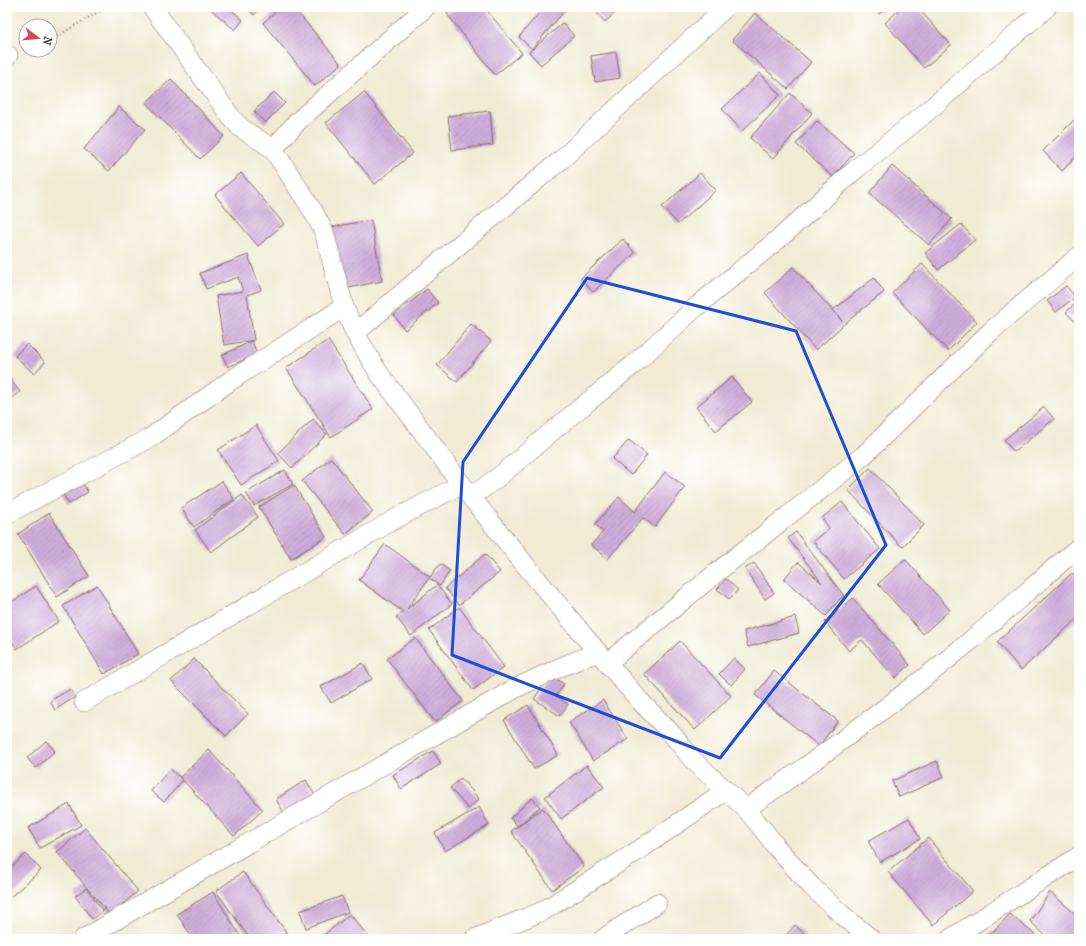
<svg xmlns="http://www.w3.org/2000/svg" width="1086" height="946" viewBox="0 0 1086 946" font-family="'IM FELL French Canon',serif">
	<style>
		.building { fill: url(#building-hatch) }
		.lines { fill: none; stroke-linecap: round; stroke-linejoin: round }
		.street-casing { stroke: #846666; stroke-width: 20 }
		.path { stroke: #846666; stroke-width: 2.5; stroke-dasharray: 1 3; stroke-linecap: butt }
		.street { stroke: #fff; stroke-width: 19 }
		.marked { fill: none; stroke: #1d4ed8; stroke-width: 3; stroke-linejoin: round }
	</style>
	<defs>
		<pattern id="building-hatch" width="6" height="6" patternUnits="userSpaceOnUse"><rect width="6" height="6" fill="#ceadda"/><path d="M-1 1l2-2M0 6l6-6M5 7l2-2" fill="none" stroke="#b294bb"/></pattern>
	</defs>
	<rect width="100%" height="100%" fill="#fff"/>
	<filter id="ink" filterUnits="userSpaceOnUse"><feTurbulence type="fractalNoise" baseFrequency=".025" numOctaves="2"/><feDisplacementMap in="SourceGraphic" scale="8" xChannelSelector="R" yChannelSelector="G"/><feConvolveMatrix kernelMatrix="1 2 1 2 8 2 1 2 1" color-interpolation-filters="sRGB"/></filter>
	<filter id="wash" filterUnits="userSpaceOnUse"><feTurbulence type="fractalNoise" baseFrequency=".012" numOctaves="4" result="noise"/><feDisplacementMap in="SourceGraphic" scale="16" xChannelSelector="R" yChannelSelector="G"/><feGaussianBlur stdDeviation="0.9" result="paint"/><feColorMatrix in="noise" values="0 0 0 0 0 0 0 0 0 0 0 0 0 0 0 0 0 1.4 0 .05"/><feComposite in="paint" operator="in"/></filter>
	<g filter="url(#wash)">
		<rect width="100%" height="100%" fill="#f1ebd4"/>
		<g id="blocks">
			<path class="building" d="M208 7H228L243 20 235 30Z
				M246 7H262L254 15Z
				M281 7H293L341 64 315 86 263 23Z
				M456 7H484L522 53 495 75 447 14Z
				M544 7H563L566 9 532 49 519 37Z
				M602 7H608L614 14 605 22 596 12Z
				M872 7H887L879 14Z
				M902 7H917L951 45 924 68 885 23Z
				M755 13 811 62 788 89 732 40Z
				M563 23 574 36 541 65 529 52Z
				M616 52 620 78 595 82 591 56Z
				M760 73 780 95 742 131 722 109Z
				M171 79 224 136 200 159 146 103Z
				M274 92 285 103 265 123 254 111Z
				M364 92 413 153 375 184 326 123Z
				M790 93 812 113 773 159 750 138Z
				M119 107 145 129 109 171 84 149Z
				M490 111 493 145 452 150 448 116Z
				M1079 115V154L1062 171 1043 151Z
				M817 121 854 153 833 177 796 144Z
				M892 166 952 219 929 245 869 193Z
				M241 173 284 224 258 246 215 195Z
				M700 173 716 190 678 224 662 207Z
				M371 220 382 281 344 289 332 227Z
				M961 224 975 240 938 270 925 253Z
				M623 239 635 253 593 292 581 278Z
				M248 255 261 290 247 295 254 340 224 345 216 296 243 291 238 277 206 289 200 273Z
				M922 264 977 322 948 351 892 293Z
				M793 267 842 321 833 310 874 278 884 292 844 324 816 350 765 293Z
				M1066 286 1075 297 1056 312 1047 301Z
				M427 289 438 303 405 330 394 315Z
				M1079 300V326L1066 312Z
				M471 324 491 341 457 382 437 365Z
				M328 340 373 409 331 437 286 368Z
				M252 341 257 354 228 367 222 355Z
				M27 344 45 362 34 374 15 356Z
				M7 375 20 392 7 401Z
				M732 377 752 402 716 431 696 407Z
				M1044 407 1054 419 1014 452 1004 440Z
				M313 419 327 434 292 468 278 453Z
				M256 425 279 461 241 485 218 450Z
				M629 440 647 455 631 475 612 459Z
				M331 458 373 512 345 534 302 481Z
				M870 468 924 525 902 547 848 490Z
				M285 470 293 484 254 506 246 493Z
				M665 472 685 487 655 527 643 518 608 559 591 545 603 532 595 524 619 497 635 512Z
				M81 481 88 492 69 504 62 493Z
				M222 481 234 499 194 527 181 508Z
				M294 485 326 537 291 559 259 507Z
				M242 495 258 517 211 552 195 530Z
				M842 502 880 549 844 579 813 541 829 528 822 518Z
				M49 513 89 576 57 597 18 534Z
				M796 532 844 596 840 599 826 616 784 579 798 562 822 583 788 538Z
				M385 544 430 577 440 564 450 571 440 586 429 578 407 609 437 585 452 604 411 636 396 617 403 612 359 580Z
				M485 554 500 572 459 605 445 588Z
				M905 559 950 610 923 634 878 584Z
				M754 563 774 593 765 599 745 569Z
				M1072 573 1079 580V617L1021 670 997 642Z
				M726 579 738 590 729 599 717 589Z
				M97 585 138 654 104 674 63 606Z
				M36 586 59 621 17 649 7 633V605Z
				M853 598 910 665 895 678 862 640 849 651 825 622Z
				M459 607 504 667 473 690 429 630Z
				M795 617 799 633 748 647 744 631Z
				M415 638 463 701 435 722 387 659Z
				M680 641 731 696 695 730 644 674Z
				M734 658 745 669 731 685 719 674Z
				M194 659 248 714 226 736 171 681Z
				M363 663 372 679 331 703 321 687Z
				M774 671 838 721 819 746 755 695Z
				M550 675 564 684 556 696 568 704 560 716 534 699Z
				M70 689 75 697 55 710 50 701Z
				M603 700 628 739 593 761 569 722Z
				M528 705 558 755 534 769 504 720Z
				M46 741 55 751 36 768 27 758Z
				M209 750 263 810 234 836 180 777Z
				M433 751 441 764 401 789 393 775Z
				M937 761 944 777 899 797 892 781Z
				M587 765 604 787 561 819 545 797Z
				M170 769 183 780 164 802 151 791Z
				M461 778 479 799 468 809 450 788Z
				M306 780 314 794 284 813 276 799Z
				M532 798 540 807 518 826 510 818Z
				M69 804 81 825 40 848 28 828Z
				M479 807 489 825 445 851 435 833Z
				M543 808 584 867 552 890 511 831Z
				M909 818 920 839 880 862 868 841Z
				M85 828 138 891 110 915 57 852Z
				M928 838 973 891 933 925 888 872Z
				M26 854 41 870 7 900V871Z
				M243 872 287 933 278 939H250L216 891Z
				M86 888 103 911 92 919 75 896Z
				M213 892 242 939H193L177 914Z
				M1050 892 1079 917V939H1049L1030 921Z
				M342 896 348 912 306 928 300 911Z
				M350 914 370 939H321L320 938Z
				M1010 914 1040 939H986Z
				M795 925 805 934 801 939H783Z"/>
		</g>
	</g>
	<g filter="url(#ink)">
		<use href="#blocks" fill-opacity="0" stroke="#846666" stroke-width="1"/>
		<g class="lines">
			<defs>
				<path id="street" d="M152 7 231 117 241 128 273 149
					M426 7 297 122 273 149 313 211 324 232 344 307 355 333 378 372 471 497 526 566 590 643 640 701 671 733 693 760 746 809 765 832 777 848 812 887 840 913 871 939
					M7 56 8 55
					M355 333 458 246 562 159 726 7
					M471 497 501 475 556 428 633 365 696 307 782 236 856 169 922 116 1047 7
					M7 514 150 438 230 381 344 307
					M607 663 721 569 863 456 991 331 1079 256
					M84 702 397 518 462 484
					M746 809C822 756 897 701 969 642 1006 611 1042 578 1079 547
					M83 939 516 688 563 666 598 652
					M474 939 543 911 639 850 725 791
					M603 939C620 926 640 916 657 903
					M950 939 1079 856"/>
			</defs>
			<use href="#street" class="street-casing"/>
			<path class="path" d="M50 40 107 7
				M27 53 32 50"/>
			<use href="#street" class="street"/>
		</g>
	</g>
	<path class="marked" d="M587 278 796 331 886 545 720 758 452 655 463 462Z"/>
	<rect width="1086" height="946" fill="none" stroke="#fff" stroke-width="24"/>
	<g transform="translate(38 38) rotate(106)"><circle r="19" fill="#ffffff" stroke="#b7a5aa"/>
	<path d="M0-3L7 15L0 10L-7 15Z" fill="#d1495b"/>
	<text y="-6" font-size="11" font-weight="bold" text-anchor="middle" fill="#4a1f2b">N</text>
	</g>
</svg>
